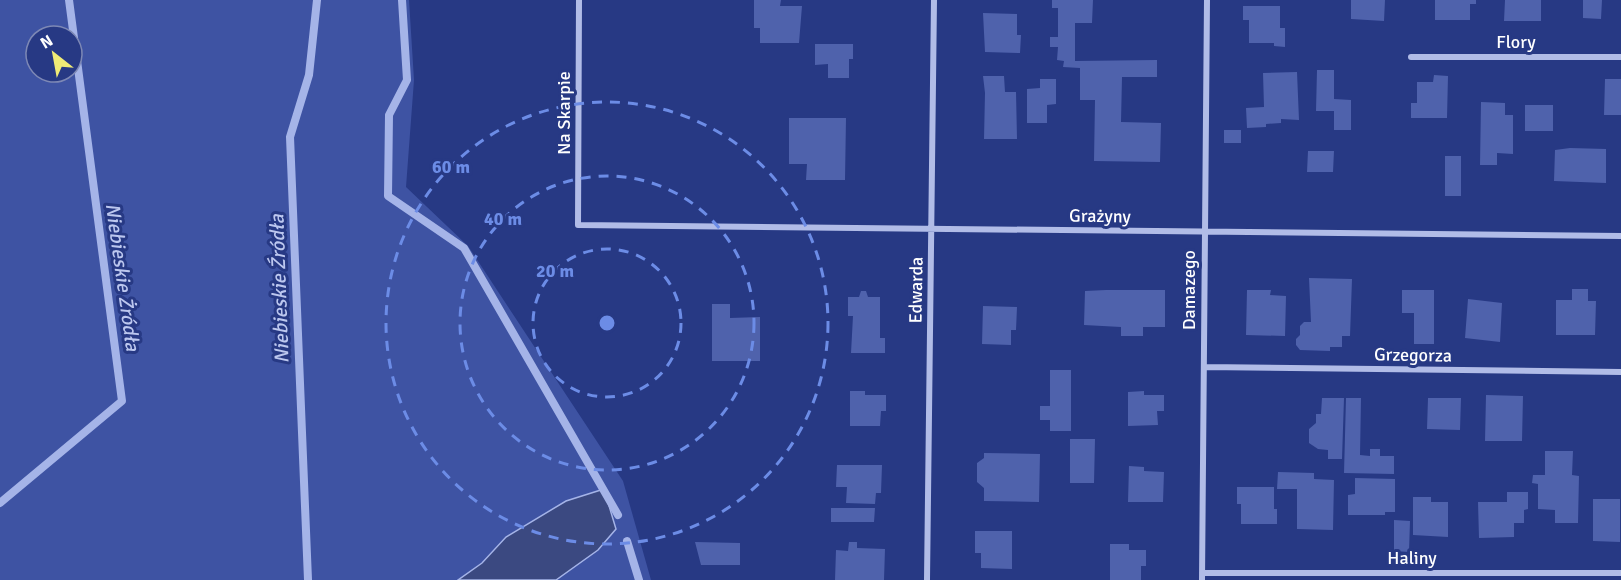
<svg xmlns="http://www.w3.org/2000/svg" width="1621" height="580" viewBox="0 0 1621 580" font-family="Signika,sans-serif">
	<style>
		.green { fill: #3e53a3; fill-rule: evenodd }
		.water { fill: #3b4981; stroke: #a5b4e8; stroke-width: 1.5 }
		.lines { fill: none; stroke-linecap: round; stroke-linejoin: round }
		.stream { stroke: #a5b4e8; stroke-width: 8 }
		.building { fill: #4f62ac }
		.minor { stroke: #b1bce7; stroke-width: 6 }
		.ring { fill: none; stroke: #6c8ce6; stroke-width: 3; stroke-dasharray: 10 8 }
		.labels { text-anchor: middle; stroke-width: 6; stroke-linejoin: round; paint-order: stroke }
		.street-label { font-size: 18px; fill: #fff; stroke: #273984 }
		.water-label { font-size: 20px; font-style: italic; fill: #bcc7ef; stroke: #273984 }
		.centre { fill: #6c8ce6; stroke: #273984; stroke-width: 3 }
		.ring-label { font-size: 18px; text-anchor: middle; font-weight: bold; fill: #6c8ce6; stroke: #273984; stroke-width: 6; stroke-linejoin: round; paint-order: stroke }
	</style>
	<rect width="100%" height="100%" fill="#273984"/>
	<path class="green" d="M0 0H409L414 80 406 187 468 246 623 481 651 580H0ZM36 36H72V72H36Z"/>
	<path class="water" d="M604 489 616 529 598 550 556 580H458L482 563 506 537 566 501Z"/>
	<g class="lines">
		<path class="stream" d="M402 0 407 80 389 115 388 196 464 248 618 515
			M0 503 122 401 69 0
			M627 541 639 580
			M308 580 290 137 309 75 317 0"/>
	</g>
	<path class="building" d="M754 0H781L780 6H802L799 43H760V28H754Z
		M1052 0H1093L1092 23H1075V61L1157 60V77H1122L1121 122 1161 123 1160 162 1094 161 1095 100H1080V68L1063 67 1064 61 1057 60 1058 47H1050V37H1058V8H1052Z
		M1351 0H1385L1384 21 1351 19Z
		M1435 0H1476V4H1470V20H1435Z
		M1505 0H1541V21H1504Z
		M1583 0H1602L1601 19 1583 18Z
		M1243 6H1280V28H1285V47L1274 46V43H1249V20H1243Z
		M983 13 1017 14V35H1021L1020 53 985 52Z
		M815 44H853V59H849V78H828V64L815 65Z
		M1317 70H1334V99L1351 100V130H1334V111H1316Z
		M1297 72 1299 120 1281 119V123L1266 124V127L1247 128 1246 108 1264 107 1263 73Z
		M1434 75 1448 76 1447 118H1411V103H1417V82H1433Z
		M983 76H1004L1005 92H1016L1017 139H984L985 93Z
		M1040 79H1056V104L1047 105V123H1027V89L1040 88Z
		M1605 79H1621V115H1604Z
		M1481 102 1505 103V115H1513V154L1497 153V165H1480Z
		M1525 105H1553V131H1525Z
		M789 118H846L845 180H806L807 164H789Z
		M1224 130H1241V143H1224Z
		M1570 148 1606 149V183L1554 181 1555 150Z
		M1308 151H1334L1333 172H1307Z
		M1445 156H1461V196H1445Z
		M1309 278 1352 279 1350 336H1342V347H1330V351L1300 350 1296 345V339L1300 335V326L1304 322H1311Z
		M1572 289H1588V301H1596L1595 335H1556V300H1572Z
		M1106 290H1165V327H1143V336H1121V327L1084 325 1085 291Z
		M1247 290H1271L1270 295 1286 296 1285 336 1246 335Z
		M1402 290H1434V344H1414V313H1402Z
		M861 291H866L868 297H880V338H885V353H851L853 316H848V297H859Z
		M1468 299 1502 303 1500 342 1465 338Z
		M712 304H730V318L760 317V361H712Z
		M983 306 1017 307 1016 330H1011V345L982 344Z
		M1050 370H1071V431H1050V420H1040V406H1050Z
		M850 391H865V395H886V411H881L880 426H850Z
		M1144 391V395H1164V411H1157L1158 425 1128 426V392Z
		M1486 395 1523 396 1522 441H1485Z
		M1322 398H1344L1342 459H1328V450L1318 449 1309 443V429L1316 423V414H1321Z
		M1346 398H1361L1360 455 1370 456V449H1380V456H1394V474L1344 473Z
		M1428 398H1461L1460 430 1427 429Z
		M1070 439H1095L1094 483H1070Z
		M1545 451H1573L1572 475 1579 476 1578 523H1555V510L1538 509V484L1532 483 1533 475H1545Z
		M984 453 1040 454 1039 502 984 501V488L977 482V463L984 458Z
		M837 465H882L881 493H876L875 504 846 503 847 487H836Z
		M1129 466 1144 467V471L1164 472 1163 502H1128Z
		M1278 472 1314 473V479L1334 480 1333 530 1297 529V489H1277Z
		M1355 478 1395 479V512H1385V515H1348V495L1355 494Z
		M1237 487H1274V509H1277V524H1241V504H1237Z
		M1507 492H1528V509L1524 510V523H1514V537L1479 538 1478 502H1507Z
		M1413 497H1431V502H1448V537L1413 535Z
		M1593 499H1620V542L1593 541Z
		M831 508H875L874 522H831Z
		M1394 520 1410 521 1409 552 1394 551Z
		M975 531H1012V569L981 568V553H975Z
		M695 542 740 543V565H701Z
		M849 542H857V548L885 549 884 580H835L836 550 848 551Z
		M1110 544H1129V550H1146V566H1141V580H1110Z"/>
	<g class="lines">
		<path class="minor" d="M579 0 578 225 1621 236
			M1411 57H1621
			M1204 367 1621 372
			M1202 573H1621
			M927 580 934 0
			M1202 580 1207 0"/>
	</g>
	<g class="ring">
		<circle cx="607" cy="323" r="74"/>
		<circle cx="607" cy="323" r="147"/>
		<circle cx="607" cy="323" r="221"/>
	</g>
	<g class="labels">
		<g class="street-label">
			<text x="1516" y="48">Flory</text>
			<text transform="translate(564 113) rotate(-90)" y="6">Na Skarpie</text>
			<text transform="translate(1100 216) rotate(1)" y="6">Grażyny</text>
			<text transform="translate(916 290) rotate(-89)" y="6">Edwarda</text>
			<text transform="translate(1189 290) rotate(-90)" y="6">Damazego</text>
			<text transform="translate(1413 355) rotate(1)" y="6">Grzegorza</text>
			<text x="1412" y="564">Haliny</text>
		</g>
		<g class="water-label">
			<text transform="translate(123 277) rotate(82)" y="7">Niebieskie Żródła</text>
			<text transform="translate(279 289) rotate(-92)" y="7">Niebieskie Źródła</text>
		</g>
	</g>
	<circle cx="607" cy="323" r="9" class="centre"/>
	<g class="ring-label">
		<text x="451" y="173">60 m</text>
		<text x="503" y="225">40 m</text>
		<text x="555" y="277">20 m</text>
	</g>
	<g transform="translate(54 54) rotate(329)"><circle r="28" fill="#273984" stroke="#7d88b5" stroke-width="1.5"/>
	<path d="M0-4.5L10 22L0 15L-10 22Z" fill="#f0eb76"/>
	<text y="-9" font-size="16" font-weight="bold" text-anchor="middle" fill="#ffffff">N</text>
	</g>
</svg>
